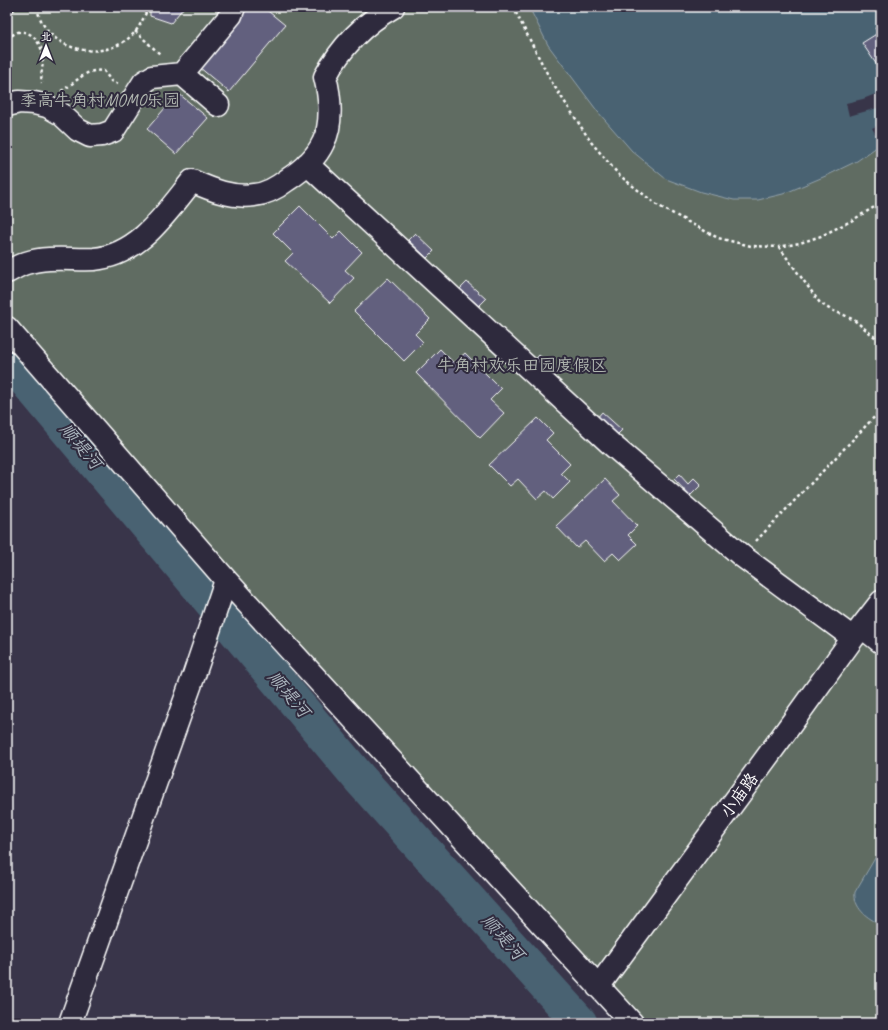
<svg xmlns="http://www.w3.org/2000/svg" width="888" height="1030" viewBox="0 0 888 1030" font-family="Caveat,'LXGW WenKai TC',sans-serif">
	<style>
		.green { fill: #606c62; stroke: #b0b6b0 }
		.water { fill: #496272; stroke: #92a1aa }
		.pier { fill: #39354a }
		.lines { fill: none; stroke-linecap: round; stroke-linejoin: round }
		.river { stroke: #496272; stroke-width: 35 }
		.building { fill: #62617e; stroke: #fff }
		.minor-casing { stroke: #fff; stroke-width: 25 }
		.path { stroke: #fff; stroke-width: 2.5; stroke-dasharray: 3 3; stroke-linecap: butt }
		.minor { stroke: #2f2a3d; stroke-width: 22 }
		.labels { text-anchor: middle; stroke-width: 4; stroke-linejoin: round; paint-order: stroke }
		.park-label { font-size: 17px; fill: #b0b6b0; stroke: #2f2a3d }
		.street-label { font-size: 17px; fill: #fff; stroke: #2f2a3d }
		.water-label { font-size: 18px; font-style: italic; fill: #adb8c0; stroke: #2f2a3d }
	</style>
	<rect width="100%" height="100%" fill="#39354a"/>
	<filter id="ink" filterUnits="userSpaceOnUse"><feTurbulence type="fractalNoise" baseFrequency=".025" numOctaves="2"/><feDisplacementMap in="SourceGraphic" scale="8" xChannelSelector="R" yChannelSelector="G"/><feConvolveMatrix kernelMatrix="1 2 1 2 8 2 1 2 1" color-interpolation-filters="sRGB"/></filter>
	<g filter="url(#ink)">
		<path class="green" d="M7 7H881V1023H623L7 322Z"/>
		<path class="water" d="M529 7H881V144L857 161 828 175 783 194 758 200H734L701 192 666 179 632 151 598 112 548 45Z
			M881 848V924C867 919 853 907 855 892Z"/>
		<path class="pier" d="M881 85V107L849 116 846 103 863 99 878 93 881 92 878 87Z
			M881 124V144L872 128Z"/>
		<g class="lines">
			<path class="river" d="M7 358 360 779 580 1023"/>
		</g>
		<path class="building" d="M150 7H184L171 23 150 16Z
			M249 7H263L285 25 229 92 199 67Z
			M881 24V38L875 28Z
			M878 33 881 38V71L862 43Z
			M178 93 208 118 176 154 147 129Z
			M300 206 333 239 341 231 362 252 345 270 354 278 330 303 285 261 293 253 273 233Z
			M415 233 434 251 427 258 408 240Z
			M388 278 430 319 415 334 423 342 404 361 354 311Z
			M467 282 486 299 479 306 460 289Z
			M440 349 454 363 465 353 501 389 490 400 504 413 480 438 416 373Z
			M539 355 558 372 552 379 533 362Z
			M602 412 622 430 615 437 596 419Z
			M538 418 553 433 546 440 570 464 561 473 570 482 553 499 546 491 537 499 518 479 510 486 489 465Z
			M679 474 688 484 694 478 701 485 690 496 674 479Z
			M605 479 620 495 613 501 637 526 628 535 637 544 620 560 613 553 604 561 585 541 577 548 556 526Z"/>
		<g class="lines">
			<defs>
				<path id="minor" d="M182 74 231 15 234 7
					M7 105 19 102 34 103 47 106 61 114 78 130 90 136 102 135 113 131 144 82 152 77 182 74 218 105
					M307 164 612 445 742 556 853 638
					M7 272C13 269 20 265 26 263 48 256 72 260 94 259 139 255 166 213 192 181 212 190 232 198 254 195 266 194 278 187 287 180 301 171 316 158 323 143 333 124 330 96 325 77 341 47 363 24 393 7
					M7 328 226 580 632 1023
					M862 627 881 642
					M598 987 781 738 853 638 881 602
					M70 1023 194 675 226 580"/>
			</defs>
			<use href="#minor" class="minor-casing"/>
			<path class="path" d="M37 7C45 57 120 67 142 21 144 17 147 12 147 7
				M513 7 551 81 591 142 619 175 657 205 692 224 718 238 751 246 779 247 800 243 821 236 851 221 881 203
				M7 14 18 7
				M135 31 161 55
				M7 39C10 36 14 34 18 32 32 29 43 46 43 58 43 67 40 74 42 83
				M61 91C77 83 84 68 104 71L111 81 118 84
				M779 247 820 303 831 310 844 315 854 320 881 342
				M756 541 881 410"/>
			<use href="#minor" class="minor"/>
		</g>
	</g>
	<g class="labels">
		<g class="park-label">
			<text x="100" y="106">季高牛角村MOMO乐园</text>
			<text x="522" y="371">牛角村欢乐田园度假区</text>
		</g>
		<g class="street-label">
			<text transform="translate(739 795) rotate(-54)" y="6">小庙路</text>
		</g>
		<g class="water-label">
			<text transform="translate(81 446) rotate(50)" y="6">顺堤河</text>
			<text transform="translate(289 694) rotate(50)" y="6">顺堤河</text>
			<text transform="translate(503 937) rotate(48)" y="6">顺堤河</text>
		</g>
	</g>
	<rect width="888" height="1030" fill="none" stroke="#2f2a3d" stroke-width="24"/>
	<rect x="12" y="12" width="864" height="1006" fill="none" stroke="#fff" stroke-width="1.5" filter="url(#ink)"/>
	<g transform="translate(46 46)" stroke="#2f2a3d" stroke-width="3" paint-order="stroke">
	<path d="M0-3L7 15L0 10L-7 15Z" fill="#ffffff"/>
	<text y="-6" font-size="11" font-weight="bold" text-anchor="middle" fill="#ffffff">北</text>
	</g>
</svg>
